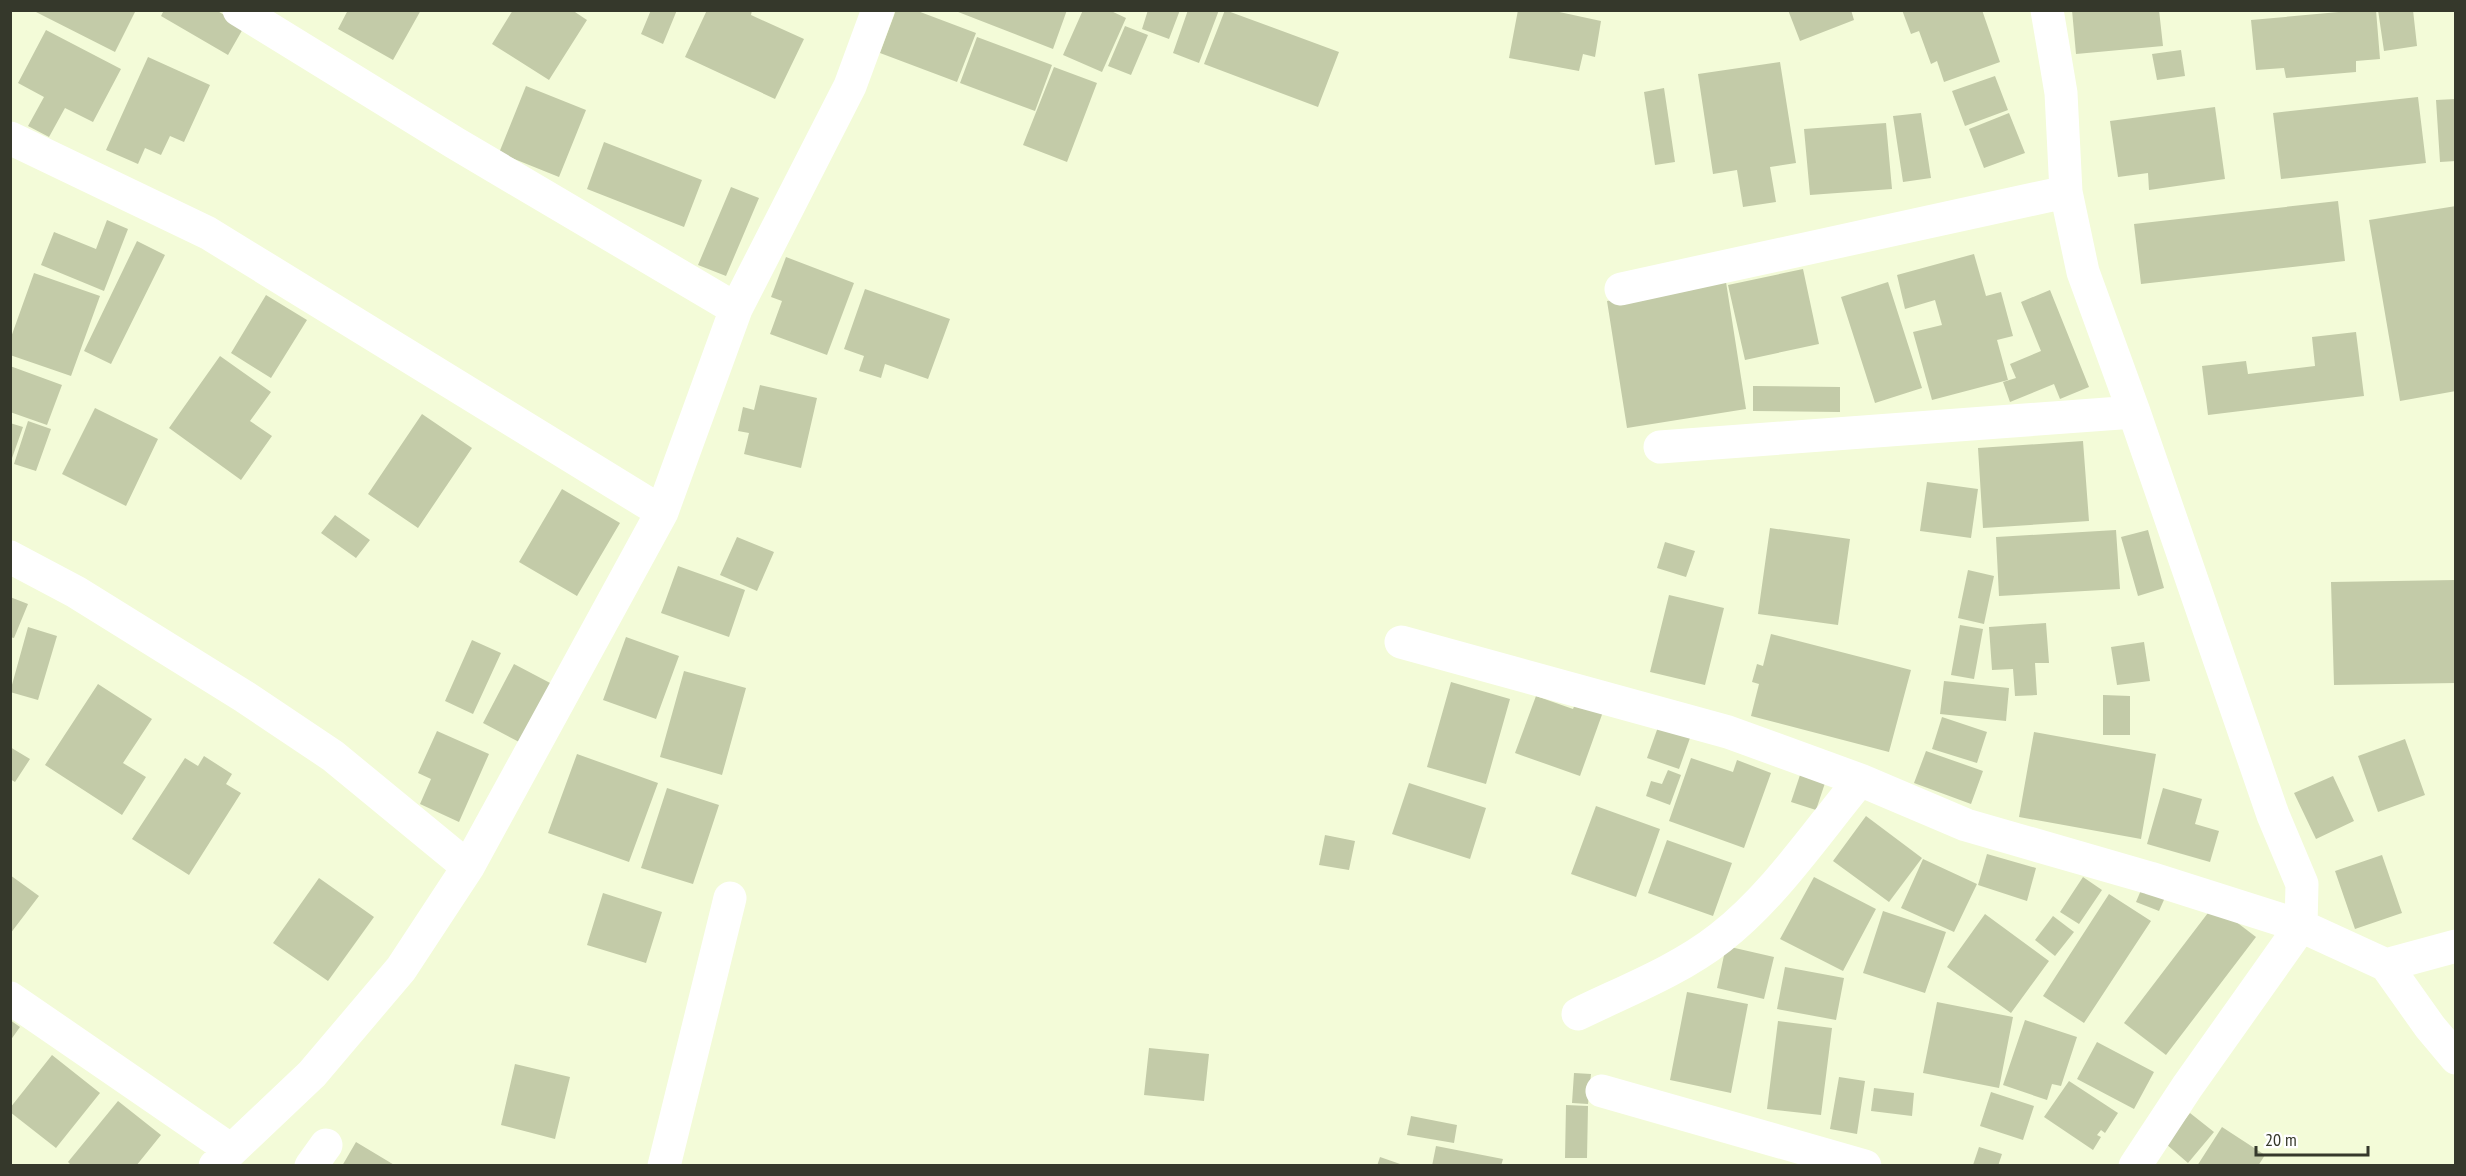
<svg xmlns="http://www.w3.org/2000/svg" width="2466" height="1176" viewBox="0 0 2466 1176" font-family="'PT Sans Narrow',sans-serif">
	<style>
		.building { fill: #c3cba8 }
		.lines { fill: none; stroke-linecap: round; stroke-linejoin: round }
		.minor { stroke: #fff; stroke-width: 33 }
	</style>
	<rect width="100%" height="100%" fill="#f3fbd8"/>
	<path class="building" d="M32 10H136L115 52Z
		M164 10H216L244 27 228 55 161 16Z
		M348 10H421L393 60 338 29Z
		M513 10H572L587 20 549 80 492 44Z
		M651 10H677L663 44 641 34Z
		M707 10H752L751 15 804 39 775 99 685 57Z
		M896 10H915L976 33 957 82 880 53Z
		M953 10H1067L1053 49Z
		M1083 10H1109L1126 18 1102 72 1063 55Z
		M1148 10H1180L1169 39 1142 29Z
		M1188 10H1219L1199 63 1173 53Z
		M1225 10 1339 52 1318 107 1204 64Z
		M1518 10H1550L1601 21 1595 57 1583 54 1579 71 1509 58Z
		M1788 10H1851L1854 20 1800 41Z
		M1902 10H1982L2000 62 1944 82 1937 61 1931 64 1919 31 1911 34Z
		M2072 10H2159L2163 46 2076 54Z
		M2361 10H2376L2380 59 2356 61V72L2286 78 2284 68 2256 70 2251 20Z
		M2378 10H2413L2417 46 2384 51Z
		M1125 26 1148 35 1131 75 1108 66Z
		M46 30 121 69 93 122 65 108 49 137 28 126 44 97 18 83Z
		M977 37 1052 65 1035 111 960 83Z
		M2181 50 2185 76 2157 80 2152 54Z
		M148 57 210 85 184 142 170 136 161 155 145 148 138 164 106 150Z
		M1780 62 1796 163 1770 167 1776 202 1743 207 1737 170 1713 174 1698 74Z
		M1054 67 1097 83 1067 162 1023 145Z
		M1995 76 2008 110 1965 126 1952 91Z
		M526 86 586 110 559 177 499 153Z
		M1664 88 1675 162 1655 165 1644 92Z
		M2418 97 2426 163 2281 179 2273 113Z
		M2456 99V161L2440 162 2436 100Z
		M2215 107 2225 179 2149 190 2148 173 2118 177 2110 121Z
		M1921 113 1931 178 1903 182 1893 116Z
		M2009 113 2025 153 1984 168 1969 129Z
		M1886 123 1892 189 1810 195 1804 129Z
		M604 142 702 180 684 227 587 189Z
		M731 187 759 198 726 276 698 265Z
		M2338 201 2345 261 2141 284 2134 224Z
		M2456 206V391L2400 401 2369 220Z
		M107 220 128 229 104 291 41 265 54 232 96 249Z
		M137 241 165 255 111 364 84 351Z
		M1974 254 1986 296 2001 292 2013 336 1997 340 2008 380 1932 400 1913 332 1942 325 1935 300 1905 309 1897 275Z
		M786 257 854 283 827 355 770 334 782 301 771 297Z
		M1803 269 1819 344 1745 360 1728 285Z
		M34 273 100 296 71 376 10 355V340Z
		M1726 282 1746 409 1627 428 1607 301Z
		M1888 282 1922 388 1875 403 1841 297Z
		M865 289 950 319 928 379 885 364 881 378 859 371 864 356 844 349Z
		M2050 290 2089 387 2060 399 2054 384 2010 402 2003 382 2016 378 2010 364 2041 351 2021 302Z
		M266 295 307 320 271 378 231 353Z
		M2356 332 2364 396 2208 415 2202 366 2246 361 2248 374 2315 366 2312 337Z
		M220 356 271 392 250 421 272 436 241 480 169 428Z
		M10 366 62 385 47 425 10 412Z
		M760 385 817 398 801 468 744 454 749 433 738 431 743 407 754 410Z
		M1753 386 1840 387V412L1753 411Z
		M95 408 158 439 126 506 62 474Z
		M422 414 472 448 418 528 368 494Z
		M28 421 51 429 36 471 14 464Z
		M10 423 23 427 11 461H10Z
		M2083 441 2089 521 1983 528 1978 448Z
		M1927 482 1978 489 1971 538 1920 531Z
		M562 489 620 523 577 596 519 562Z
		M335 515 370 540 356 558 321 533Z
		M1770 528 1850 539 1838 625 1758 614Z
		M2116 530 2120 589 1999 596 1996 537Z
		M2148 530 2164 588 2138 596 2121 537Z
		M737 537 774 552 757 591 720 575Z
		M1665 542 1695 551 1686 577 1657 568Z
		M678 566 745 590 729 637 661 613Z
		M1968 570 1994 576 1984 624 1958 618Z
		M2456 580V683L2334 685 2331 582Z
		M1669 595 1724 608 1705 685 1650 672Z
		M10 597 28 604 14 638 10 637Z
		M2046 623 2049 663H2035L2037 695 2015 696 2013 669 1992 670 1989 627Z
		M1960 625 1983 629 1974 679 1951 675Z
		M28 627 57 636 38 700 10 692Z
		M1771 634 1911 670 1889 752 1751 716 1759 684 1752 682 1757 664 1763 666Z
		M626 637 679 656 656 719 603 700Z
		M472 640 501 653 473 714 445 701Z
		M2144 642 2150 681 2117 685 2111 647Z
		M514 664 552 684 521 743 483 723Z
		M684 671 746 688 722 775 660 757Z
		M1944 681 2009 688 2006 721 1940 714Z
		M1451 682 1510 699 1486 784 1427 767Z
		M98 684 152 719 123 763 146 777 122 815 45 765Z
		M2103 695 2130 696V735H2103Z
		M1536 696 1573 709 1577 699 1604 709 1580 776 1515 753Z
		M1942 717 1987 732 1977 763 1932 749Z
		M1658 727 1690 738 1679 769 1647 758Z
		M437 731 489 754 459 822 420 804 431 779 418 773Z
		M2034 732 2156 754 2141 839 2019 817Z
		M2405 739 2425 795 2378 812 2358 756Z
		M10 747 30 759 15 782 10 779Z
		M1926 751 1983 771 1971 804 1914 783Z
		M577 754 658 783 629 862 548 833Z
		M204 756 232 774 226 784 241 793 189 875 132 839 185 758 198 766Z
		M1691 758 1733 772 1737 760 1771 773 1744 848 1669 821Z
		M1668 770 1681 775 1670 805 1646 796 1651 781 1662 784Z
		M1801 772 1826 780 1816 810 1791 802Z
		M2333 776 2354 821 2316 839 2294 793Z
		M1409 783 1486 808 1470 859 1392 834Z
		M667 788 719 805 693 884 641 868Z
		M2163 788 2202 799 2195 824 2219 831 2210 862 2147 844Z
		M1596 806 1660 829 1636 897 1571 874Z
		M1866 816 1922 858 1889 902 1833 861Z
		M1325 835 1355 841 1349 870 1319 865Z
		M1667 840 1732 863 1713 916 1648 893Z
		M1987 854 2036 868 2027 901 1978 885Z
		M2382 855 2402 913 2355 929 2335 871Z
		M1923 859 1977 884 1954 932 1901 908Z
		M10 875 39 896 10 934Z
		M1814 877 1876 909 1843 971 1780 939Z
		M2083 877 2102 890 2079 924 2060 912Z
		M319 878 374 917 328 981 273 943Z
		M2144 883 2167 893 2159 911 2136 902Z
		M603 893 662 912 646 963 587 945Z
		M2109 894 2151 921 2084 1023 2043 996Z
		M2214 905 2256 937 2166 1055 2124 1023Z
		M1883 911 1946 932 1925 993 1863 973Z
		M1985 914 2049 961 2011 1013 1947 967Z
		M2053 916 2074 932 2055 956 2035 940Z
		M1726 946 1774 957 1764 999 1717 988Z
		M1785 967 1844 978 1836 1020 1777 1009Z
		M1687 992 1748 1004 1731 1093 1670 1080Z
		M1937 1002 2013 1017 1999 1088 1923 1073Z
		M10 1020 20 1027 10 1041Z
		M2025 1020 2077 1037 2061 1086 2052 1084 2047 1100 2003 1085Z
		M1778 1021 1832 1028 1821 1115 1767 1109Z
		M2097 1042 2154 1072 2134 1109 2077 1079Z
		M1149 1048 1209 1054 1204 1101 1144 1095Z
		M52 1055 100 1093 56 1148 10 1112V1108Z
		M515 1064 570 1077 555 1139 501 1125Z
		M1574 1073 1591 1074 1588 1104 1572 1103Z
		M1839 1077 1865 1081 1857 1134 1830 1129Z
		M2069 1081 2118 1113 2105 1133 2101 1130 2097 1135 2101 1137 2093 1150 2044 1117Z
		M1874 1088 1914 1093 1912 1116 1871 1111Z
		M1991 1092 2034 1106 2023 1140 1980 1126Z
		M118 1101 161 1135 136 1166H72L68 1162Z
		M1566 1105 1588 1106 1587 1158H1565Z
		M2190 1113 2214 1132 2188 1163 2166 1144Z
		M1411 1116 1457 1125 1454 1143 1407 1135Z
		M2222 1127 2265 1155 2258 1166H2197Z
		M356 1142 396 1166H342Z
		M1436 1146 1503 1159 1501 1166H1432Z
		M1979 1147 2002 1154 1998 1166 1973 1165Z
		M1380 1157 1403 1165V1166H1377Z"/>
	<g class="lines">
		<path class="minor" d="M239 10 455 143 736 309
			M2047 10 2061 93 2066 192 2083 272 2134 412 2273 815 2302 884 2301 926 2386 965 2430 1027 2456 1058
			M10 138 208 233 662 512
			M1621 289 2066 192
			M1660 447 2134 412
			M10 557 76 592 245 697 333 756 468 867
			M1401 642 1728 732 1860 780 1966 825 2150 878 2301 926 2187 1087 2135 1166
			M2386 965 2456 946
			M10 998 231 1150
			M1578 1014C1625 991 1678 971 1720 938 1774 896 1816 833 1860 780
			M1602 1091 1865 1166
			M215 1166 312 1074 401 969 468 867 662 512 736 309 850 86 878 10
			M311 1166 326 1145
			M664 1166 730 898"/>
	</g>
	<rect width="2466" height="1176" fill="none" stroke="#35382b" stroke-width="24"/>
	<path d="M2256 1146v9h112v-9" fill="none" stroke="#35382b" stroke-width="3"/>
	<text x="2265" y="1146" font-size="18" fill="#35382b" stroke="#ffffff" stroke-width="4.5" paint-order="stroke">20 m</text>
</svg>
